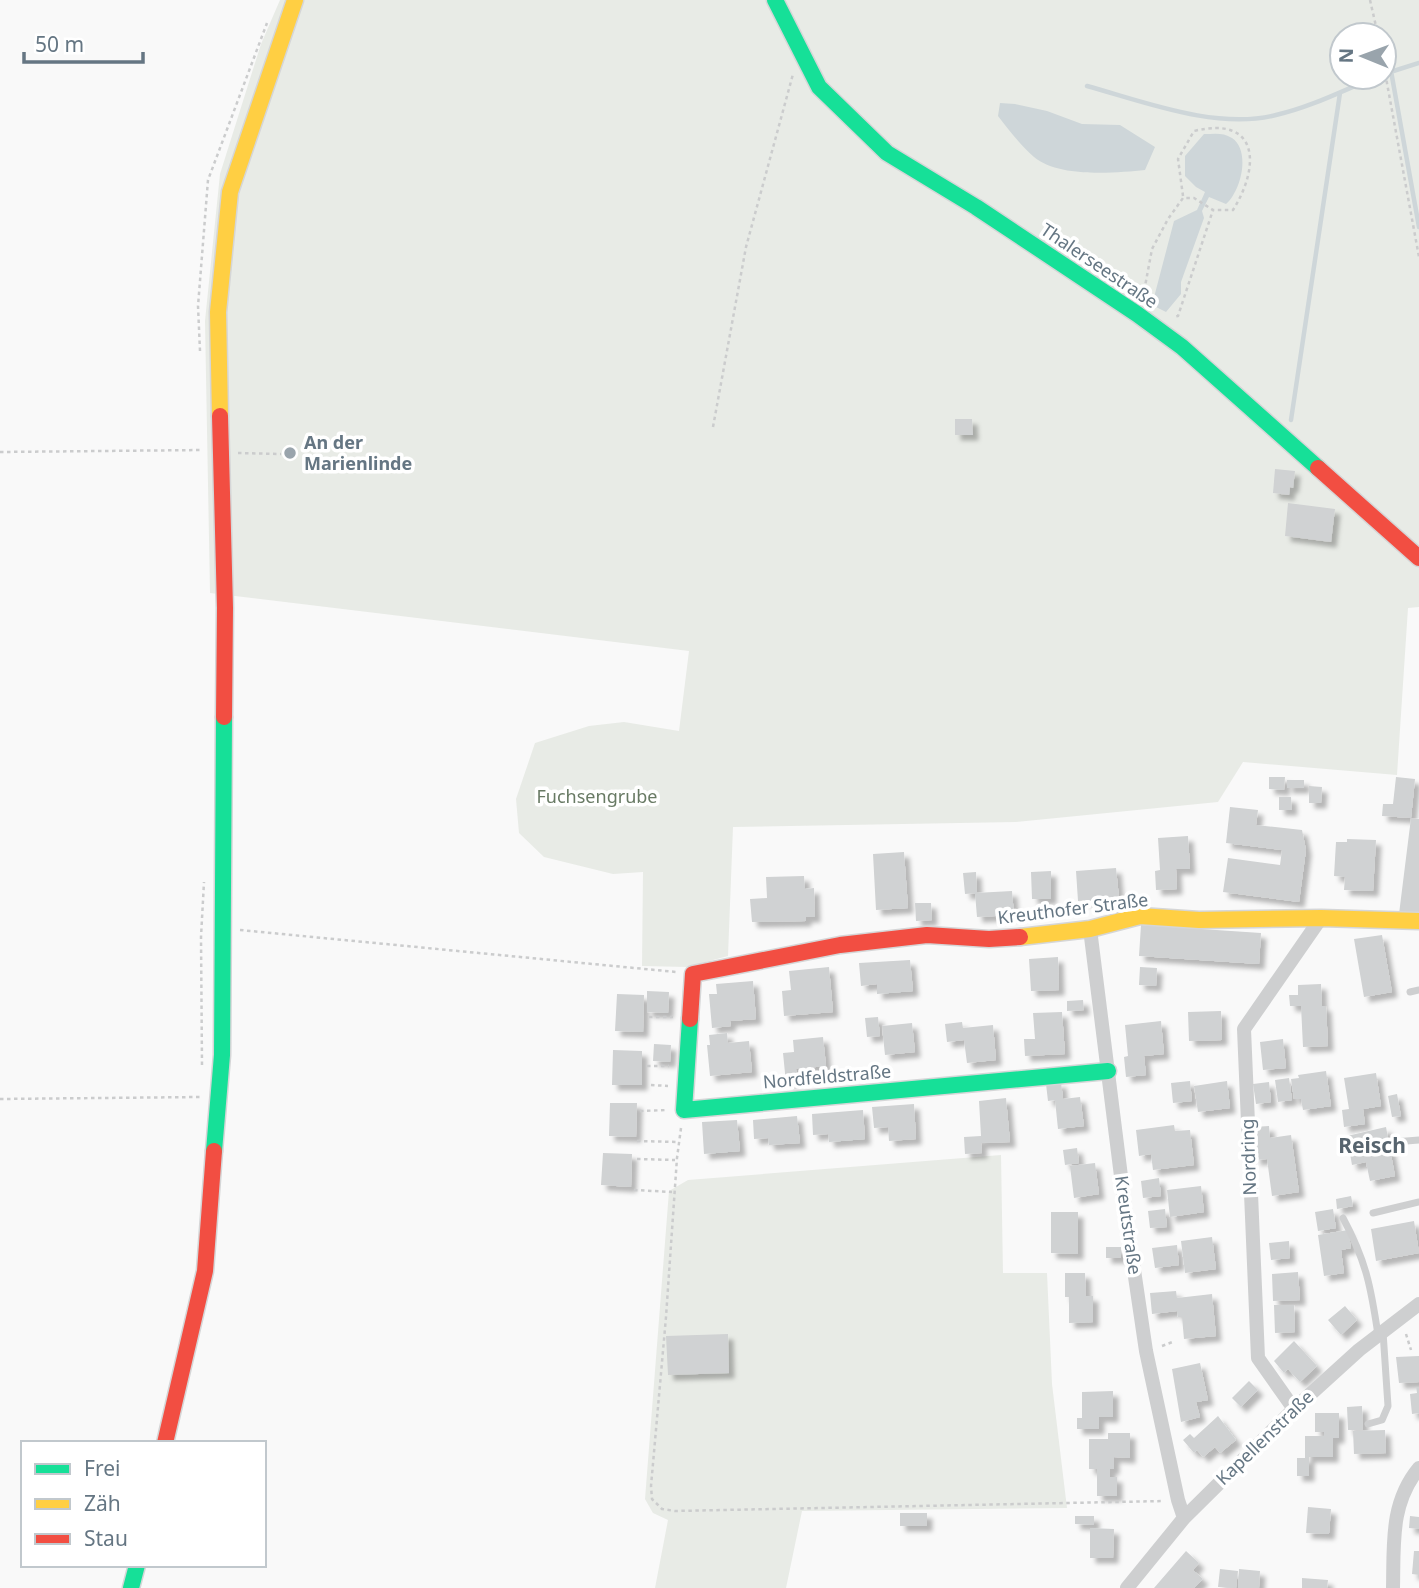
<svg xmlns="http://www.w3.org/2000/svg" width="1419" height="1588" viewBox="0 0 1419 1588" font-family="'Noto Sans',sans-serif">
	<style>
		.green { fill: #e8ebe6; fill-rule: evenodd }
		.water { fill: #ced6d9 }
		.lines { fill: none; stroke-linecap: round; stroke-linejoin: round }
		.stream { stroke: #ced6d9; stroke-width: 4.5 }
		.building { fill: #d0d2d3; filter: url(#shadow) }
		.fast-casing { stroke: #d5d6d7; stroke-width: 19 }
		.slow-casing { stroke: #d5d6d7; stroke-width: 19 }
		.jam-casing { stroke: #d5d6d7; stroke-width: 19 }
		.path { stroke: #cbcccd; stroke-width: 2.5; stroke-dasharray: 3.5 3.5; stroke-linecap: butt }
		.lane { stroke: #cecfd0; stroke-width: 7 }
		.street { stroke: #cecfd0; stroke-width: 14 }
		.fast { stroke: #16e098; stroke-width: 16 }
		.slow { stroke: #ffcf43; stroke-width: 16 }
		.jam { stroke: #f24e42; stroke-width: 16 }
		.poi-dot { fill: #99a4ac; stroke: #fff; stroke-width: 2.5 }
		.labels { text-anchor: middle; stroke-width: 7; stroke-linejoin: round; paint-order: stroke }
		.street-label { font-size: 18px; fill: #657683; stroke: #fff }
		.poi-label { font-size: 18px; font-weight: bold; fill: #657683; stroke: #fff; text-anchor: start }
		.park-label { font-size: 18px; fill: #687a64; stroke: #fff }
		.quarter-label { font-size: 21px; font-weight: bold; fill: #57646e; stroke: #fff }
	</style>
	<defs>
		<filter id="shadow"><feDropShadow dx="5.5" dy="5.5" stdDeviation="2" flood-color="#0004"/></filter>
	</defs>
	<rect width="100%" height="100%" fill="#f9f9f9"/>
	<path class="green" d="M280 0H1419V607L1408 608 1397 775 1243 762 1218 802 1016 822 733 827 728 956 687 967 642 966 643 872 613 874 544 857 519 833 516 799 535 743 589 726 624 722 679 731 689 651 210 593 205 321 220 174 261 44ZM1342 35H1384V77H1342Z
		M1001 1155 1003 1273H1047L1052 1384 1067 1508 802 1511 786 1588H655L668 1520 653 1513 645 1499 669 1191 688 1180Z"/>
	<path class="water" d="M1000 103 1015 104 1047 111 1082 124 1120 125 1155 147 1145 170C1115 173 1059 178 1034 157 1021 146 1009 130 998 116Z
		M1204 134C1214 134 1223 132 1232 138 1251 151 1241 191 1226 204L1209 197 1202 211 1204 218 1181 282V294L1166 312 1152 305 1174 221 1197 210 1205 192 1196 187 1185 176V156Z"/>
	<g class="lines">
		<path class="stream" d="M1391 71 1419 227
			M1384 74 1419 63
			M1087 86C1145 102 1216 130 1276 115 1311 107 1342 91 1376 77
			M1291 420 1340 93"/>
	</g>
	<path class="building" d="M955 419H972L973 435H955Z
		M1275 469 1295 471 1293 488 1290 487 1289 495 1273 493Z
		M1288 503 1335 509 1331 542 1285 536Z
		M1269 777H1285L1284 790 1269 789Z
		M1396 777 1415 779 1411 818 1382 816 1383 804H1393Z
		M1287 780H1304V788H1287Z
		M1309 786 1322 787 1321 803H1309Z
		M1279 797H1291L1292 810H1279Z
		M1230 807 1258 810 1256 825 1302 830 1306 850 1299 902 1223 892 1228 858 1280 865 1282 850 1226 843Z
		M1411 818 1419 819V916L1399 914Z
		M1188 836 1190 869H1176L1177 889 1156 890 1155 871 1160 870 1158 838Z
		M1347 839 1376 840 1373 891 1344 890 1345 877 1334 876 1336 842H1347Z
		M904 852 908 908 876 910 873 854Z
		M1116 868 1119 898 1078 901 1076 871Z
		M1051 871V899H1032L1031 872Z
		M976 872 977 893 965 894 963 873Z
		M804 876 805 889 814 888 815 917H806V921L752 922 750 899 767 898 766 877Z
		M1012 891 1014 915 977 917 975 893Z
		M915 903H931L932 920 916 921Z
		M1141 925 1261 933 1259 964 1139 956Z
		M1382 935 1392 992 1364 997 1354 939Z
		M1058 957 1059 990 1031 991 1029 959Z
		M910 960 913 991 877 994V984L861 986 859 963Z
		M829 967 833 1012 784 1016 782 991 791 990 789 971Z
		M1140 967 1157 968 1156 986 1139 985Z
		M753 981 756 1019 730 1021 731 1026 712 1028 709 994H717L716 984Z
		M1321 984 1322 1006H1326L1328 1046 1303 1047 1301 1006H1290L1289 995H1298V985Z
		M647 991 669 992 668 1013 647 1012Z
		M617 994 644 995 643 1032 615 1031Z
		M1083 1000 1084 1010 1067 1011V1001Z
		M1221 1011 1222 1040 1189 1041 1188 1012Z
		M1062 1012 1065 1054 1025 1056 1024 1039H1035L1033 1013Z
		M878 1017 880 1036 867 1037 865 1018Z
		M1161 1021 1164 1054 1144 1056 1146 1075 1126 1077 1124 1057 1128 1056 1125 1025Z
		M962 1022 963 1028 993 1025 996 1060 967 1063 964 1040 947 1042 945 1024Z
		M912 1023 915 1052 885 1055 882 1026Z
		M727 1033 728 1043 749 1041 752 1072 710 1076 707 1045H710L709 1035Z
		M823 1037 826 1066 796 1069 797 1082 786 1083 783 1053 794 1052 793 1040Z
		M1283 1039 1286 1068 1263 1070 1260 1042Z
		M654 1044 671 1045 670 1062 653 1061Z
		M613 1050 642 1051V1085H612Z
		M1326 1071 1331 1106 1303 1110 1301 1099H1294L1291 1079 1299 1078 1298 1075Z
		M1376 1073 1381 1106 1363 1109 1365 1124 1344 1127 1342 1110 1349 1109 1344 1078Z
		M1289 1078 1292 1100 1278 1102 1275 1080Z
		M1190 1081 1192 1101 1173 1103 1171 1083Z
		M1227 1081 1230 1108 1198 1112 1194 1086Z
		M1061 1082 1063 1099 1080 1097 1084 1126 1058 1129 1055 1100 1048 1101 1046 1084Z
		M1269 1082 1271 1102 1256 1104 1253 1084Z
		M1397 1094 1401 1116 1392 1117 1388 1096Z
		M1006 1098 1010 1142 981 1143 982 1153 965 1154 964 1137 981 1136 979 1101Z
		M610 1103H637L636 1137 609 1136Z
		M914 1104 916 1139 889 1141 888 1127 874 1128 872 1107Z
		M863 1110 865 1139 829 1142 828 1134 813 1135 812 1114Z
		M797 1116 800 1143 769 1145 768 1138 754 1139 753 1120Z
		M737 1120 740 1151 704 1154 702 1122Z
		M1174 1125 1175 1131 1190 1130 1194 1165 1153 1170 1151 1154 1139 1156 1136 1130Z
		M1269 1126 1270 1138 1291 1135 1299 1192 1272 1196 1267 1159 1255 1160 1254 1127Z
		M1386 1127 1395 1176 1370 1181 1366 1162 1352 1165 1347 1136Z
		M1077 1148 1079 1163 1065 1165 1063 1150Z
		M603 1153 632 1154 631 1187 601 1185Z
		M1095 1163 1099 1194 1074 1198 1070 1166Z
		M1159 1178 1161 1196 1143 1198 1141 1181Z
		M1201 1186 1204 1212 1170 1217 1167 1190Z
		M1351 1196 1353 1206 1337 1209 1336 1199Z
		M1165 1209 1167 1227 1150 1228 1148 1211Z
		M1333 1209 1336 1228 1318 1231 1315 1212Z
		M1051 1212H1078V1254L1051 1253Z
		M1414 1221 1419 1253 1376 1261 1371 1229Z
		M1348 1230 1351 1248 1341 1250 1344 1273 1324 1276 1318 1235Z
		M1212 1237 1216 1269 1185 1273 1181 1241Z
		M1289 1241 1290 1258 1271 1260 1269 1243Z
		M1177 1245 1179 1265 1155 1268 1152 1248Z
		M1106 1247H1121V1258H1106Z
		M1298 1272 1300 1300 1273 1301 1272 1274Z
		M1065 1273H1085L1086 1296H1093V1322L1069 1323V1297H1065Z
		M1176 1291 1177 1298 1212 1294 1216 1336 1184 1339 1182 1317H1178L1177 1311 1152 1314 1150 1293Z
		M1274 1305H1294L1295 1332 1275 1333Z
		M1345 1306 1357 1320 1341 1335 1328 1320Z
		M728 1334 729 1373 668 1375 666 1336Z
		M1294 1341 1317 1366 1300 1382 1288 1369 1284 1373 1274 1361Z
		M1419 1356V1382L1399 1383 1396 1357Z
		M1200 1363 1208 1400 1196 1402 1200 1417 1181 1422 1172 1369Z
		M1249 1381 1258 1390 1241 1407 1232 1398Z
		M1416 1387H1419V1413L1412 1414 1410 1394 1417 1393Z
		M1113 1391V1417H1099V1429H1077V1418H1082V1392Z
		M1362 1406 1363 1430H1348L1347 1407Z
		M1315 1413H1339V1438H1333V1457H1309V1476H1297V1458H1305V1436H1324V1432H1315Z
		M1218 1416 1236 1440 1220 1453 1215 1447 1203 1457 1197 1450 1194 1453 1183 1440 1190 1434 1194 1438Z
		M1385 1430 1386 1453 1354 1454 1353 1431Z
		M1108 1433H1130V1458L1114 1457V1469H1110V1477H1117V1496H1097V1469H1089V1439H1108Z
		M1308 1507 1331 1509 1329 1534 1306 1533Z
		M900 1513H927V1526H900Z
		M1075 1516H1094V1525L1075 1524Z
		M1410 1516 1419 1517V1529L1409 1528Z
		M1090 1528 1114 1529 1113 1558H1090Z
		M1186 1551 1199 1563 1193 1570 1203 1579 1194 1588H1154Z
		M1414 1551H1419V1575L1412 1574Z
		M1220 1569 1238 1571 1236 1588 1218 1587Z
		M1239 1569 1260 1571 1259 1588H1238Z
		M1302 1578 1328 1580 1327 1588H1302Z"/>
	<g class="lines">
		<defs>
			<path id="fast" d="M775 0 819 87 887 153 976 207 1137 314 1182 347 1318 468
				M690 1019 684 1110 1108 1071
				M214 1151 222 1055 224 717
				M131 1588 137 1565"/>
			<path id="slow" d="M220 416 218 312 230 192 295 0
				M1020 937 1090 929 1140 916 1199 920 1321 918 1419 921"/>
			<path id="jam" d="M220 416 225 608 224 717
				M1318 468 1419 558
				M690 1019 693 974 840 945 927 935 989 939 1020 937
				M165 1443 205 1271 214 1151"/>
		</defs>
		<use href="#fast" class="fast-casing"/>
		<use href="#slow" class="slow-casing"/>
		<use href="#jam" class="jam-casing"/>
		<path class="path" d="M1370 0 1378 35
			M1384 67 1419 257
			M1183 196 1178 159 1194 131C1260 115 1260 167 1233 210H1213
			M1143 297 1152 249 1168 219 1183 198H1194L1213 210 1178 316 1173 317
			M200 351 198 306 208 180 267 23
			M713 427 746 247 793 74
			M0 452 203 450
			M238 453 281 454
			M240 930 676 972
			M649 1017H673
			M202 1065 201 937 204 882
			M647 1066H669
			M651 1085 668 1086
			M0 1099 200 1097
			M640 1111 668 1110
			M681 1128 677 1158 666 1317 651 1486 652 1499 662 1509 675 1511 1164 1501
			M637 1141 679 1142
			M637 1159 675 1160
			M634 1190 672 1192
			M1406 1334 1411 1350
			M1162 1346 1175 1341"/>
		<path class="lane" d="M1410 992 1419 990
			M1394 1142 1419 1140
			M1373 1213 1419 1202
			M1343 1218C1366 1261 1371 1287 1378 1335
			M1368 1424 1382 1420 1388 1406 1383 1332"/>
		<path class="street" d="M1090 929 1126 1216 1146 1351 1178 1500 1184 1518
			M1294 1409 1258 1358 1244 1029 1321 918
			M1127 1588 1184 1518 1294 1409 1359 1350 1419 1304
			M1393 1588C1394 1544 1390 1503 1419 1468"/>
		<use href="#fast" class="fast"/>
		<use href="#slow" class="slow"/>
		<use href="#jam" class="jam"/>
	</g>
	<circle class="poi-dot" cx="290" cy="453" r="7"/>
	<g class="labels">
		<g class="street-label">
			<text transform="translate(1099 266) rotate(34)" y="6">Thalerseestraße</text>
			<text transform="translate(1073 909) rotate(-7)" y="6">Kreuthofer Straße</text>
			<text transform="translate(827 1077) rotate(-5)" y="6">Nordfeldstraße</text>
			<text transform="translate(1249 1157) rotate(-92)" y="6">Nordring</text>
			<text transform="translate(1128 1225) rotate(82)" y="6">Kreutstraße</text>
			<text transform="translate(1265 1438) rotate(-44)" y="6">Kapellenstraße</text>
		</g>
		<g class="poi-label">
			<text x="304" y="449">An der<tspan x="304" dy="21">Marienlinde</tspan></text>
		</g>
		<g class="park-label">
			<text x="597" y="803">Fuchsengrube</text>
		</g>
		<g class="quarter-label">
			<text x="1372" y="1153">Reisch</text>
		</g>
	</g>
	<rect x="21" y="1441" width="245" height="126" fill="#ffffff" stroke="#c1c8cd" stroke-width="2"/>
	<rect x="35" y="1464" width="35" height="10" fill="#16e098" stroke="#c1c8cd" stroke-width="2"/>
	<text x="84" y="1476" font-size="21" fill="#657683">Frei</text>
	<rect x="35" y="1499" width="35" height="10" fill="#ffcf43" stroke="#c1c8cd" stroke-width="2"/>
	<text x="84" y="1511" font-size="21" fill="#657683">Zäh</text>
	<rect x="35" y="1534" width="35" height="10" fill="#f24e42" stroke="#c1c8cd" stroke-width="2"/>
	<text x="84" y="1546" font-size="21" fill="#657683">Stau</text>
	<g transform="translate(1363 56) rotate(271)"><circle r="33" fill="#ffffff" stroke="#c1c8cd" stroke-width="2"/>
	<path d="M0-5L12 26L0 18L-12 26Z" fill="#99a4ac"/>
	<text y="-10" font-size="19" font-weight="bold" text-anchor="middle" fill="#657683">N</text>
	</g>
	<path d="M24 52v10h119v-10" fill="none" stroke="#657683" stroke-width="3.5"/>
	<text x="35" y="52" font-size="21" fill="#657683" stroke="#ffffff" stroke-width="5" paint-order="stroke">50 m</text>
</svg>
